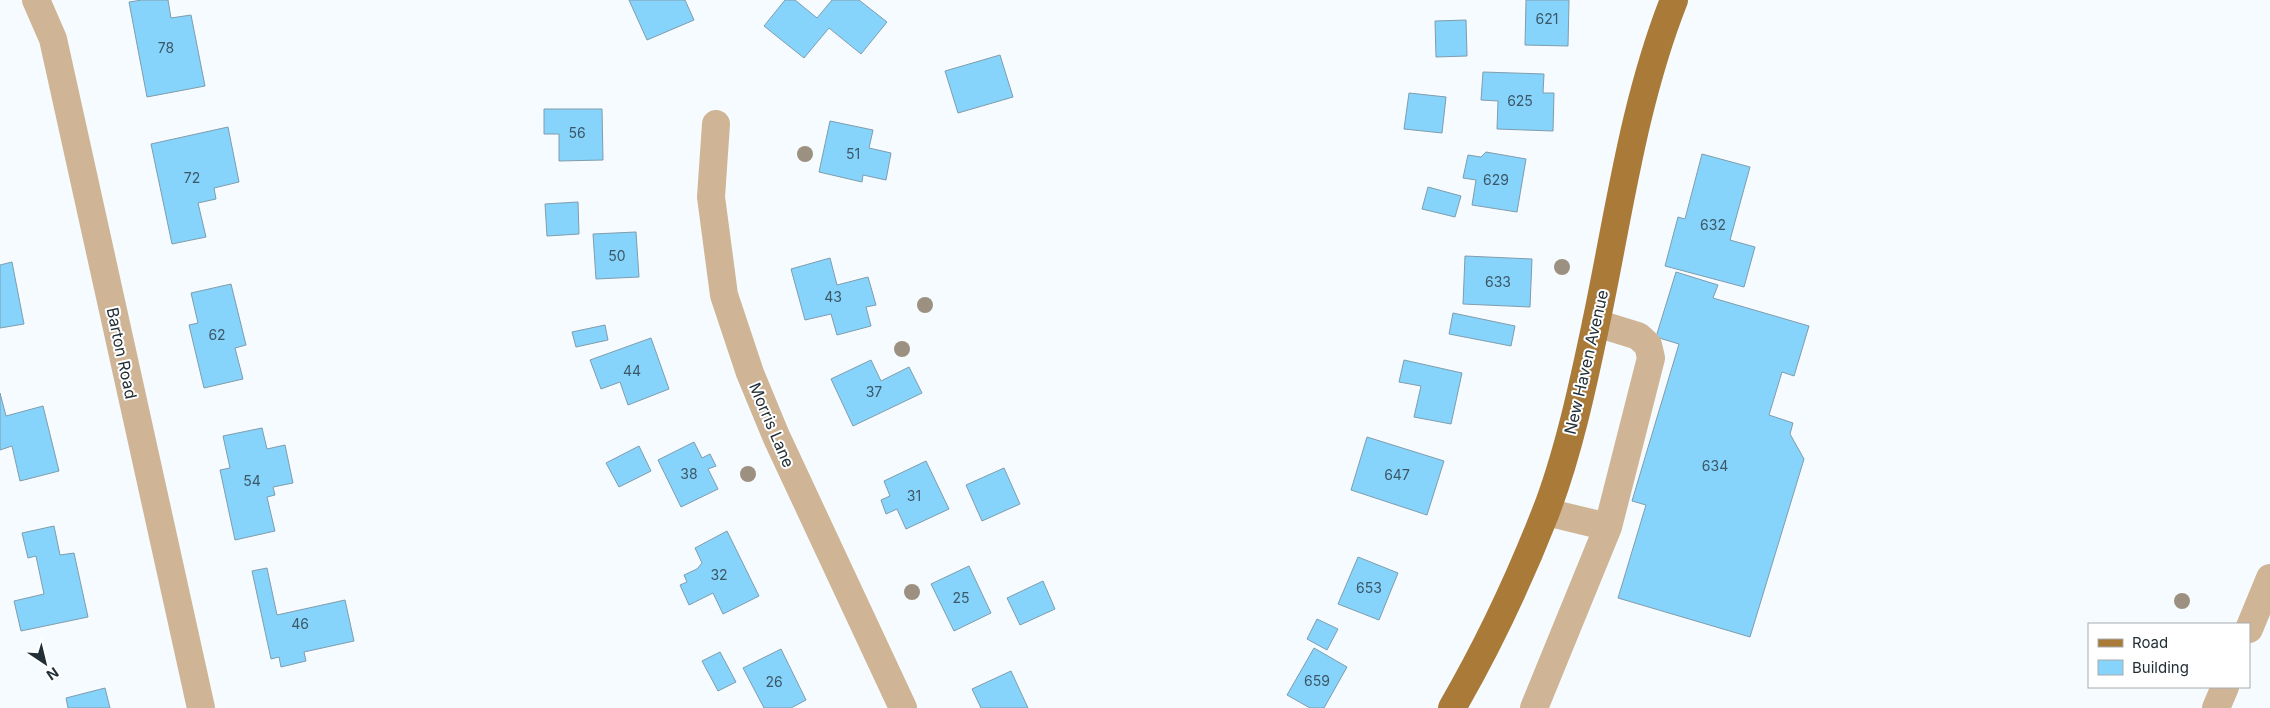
<svg xmlns="http://www.w3.org/2000/svg" width="2270" height="708" viewBox="0 0 2270 708" font-family="Inter,sans-serif">
	<style>
		.building { fill: #86d3fb; stroke: #7f9dad }
		.lines { fill: none; stroke-linecap: round; stroke-linejoin: round }
		.minor { stroke: #cfb595; stroke-width: 28 }
		.major { stroke: #a97a38; stroke-width: 28 }
		.tree { fill: #9c9180 }
		.labels { text-anchor: middle; stroke-width: 4; stroke-linejoin: round; paint-order: stroke }
		.number-label { font-size: 14px; fill: #3c5867 }
		.street-label { font-size: 16px; fill: #232f36; stroke: #fff }
	</style>
	<rect width="100%" height="100%" fill="#f5fbfe"/>
	<path class="building" d="M142 0H168L171 18 191 15 205 86 147 97 129 2Z
		M629 0H685L694 20 647 40Z
		M785 0H795L817 18 832 0H859L887 22 861 54 829 28 804 58 764 26Z
		M1526 0H1569L1568 46 1525 45Z
		M1466 20 1467 56 1436 57 1435 21Z
		M1000 55 1013 97 958 113 945 71Z
		M1483 72 1544 74 1543 93H1554L1553 131 1497 129 1498 101 1481 100Z
		M1409 93 1446 97 1442 133 1404 129Z
		M544 109H602L603 160 559 161V134H544Z
		M830 121 873 130 869 148 891 153 886 180 863 175 862 182 819 172Z
		M228 127 239 182 214 188 216 199 198 203 206 237 172 244 151 144Z
		M1486 152 1526 159 1517 212 1472 205 1476 180 1463 178 1468 155 1481 157Z
		M1702 154 1750 167 1730 240 1755 247 1744 287 1665 266 1678 217 1685 219Z
		M1428 187 1461 196 1455 217 1422 209Z
		M578 202 579 234 547 236 545 204Z
		M636 232 639 277 596 279 593 234Z
		M1465 256 1532 259 1530 307 1463 304Z
		M830 258 837 285 868 277 876 305 866 307 871 326 837 335 831 314 805 320 791 269Z
		M12 262 24 324 0 328V265Z
		M1676 272 1718 285 1713 298 1809 326 1794 376 1782 372 1769 415 1793 423 1790 434 1804 459 1750 637 1618 598 1646 505 1632 501 1679 344 1656 337Z
		M231 284 246 345 235 348 243 379 204 388 189 325 198 323 191 293Z
		M1453 313 1515 326 1511 346 1449 334Z
		M605 325 608 340 576 347 572 332Z
		M651 338 669 389 628 405 620 382 601 389 590 360Z
		M871 360 881 381 909 367 922 393 853 426 831 379Z
		M1404 360 1462 373 1451 424 1414 417 1421 386 1399 382Z
		M0 393 6 416 43 406 59 471 20 481 12 446 0 450Z
		M262 428 267 449 285 445 293 483 273 487 275 495 267 497 275 531 235 540 220 470 230 468 223 436Z
		M1367 437 1444 461 1427 515 1351 490Z
		M694 442 702 458 710 454 716 466 708 469 718 489 681 507 658 460Z
		M639 446 651 471 619 487 606 463Z
		M926 461 949 509 906 529 897 509 886 514 881 500 890 496 884 481Z
		M1004 468 1020 504 982 521 966 485Z
		M54 526 60 555 74 553 88 617 21 631 14 601 44 594 36 556 28 558 22 533Z
		M727 531 759 596 723 614 713 593 689 605 680 585 687 582 684 575 697 569 702 563 695 548Z
		M1358 557 1398 573 1379 620 1338 604Z
		M969 566 991 613 954 631 931 584Z
		M267 568 277 615 345 600 354 641 304 652 306 661 281 667 279 657 271 659 252 571Z
		M1043 581 1055 609 1020 625 1007 598Z
		M1317 619 1338 629 1327 650 1307 639Z
		M1314 648 1347 667 1324 708H1310L1287 695Z
		M781 649 806 700 791 708H764L743 668Z
		M720 652 736 682 718 691 702 661Z
		M1011 671 1028 708H981L972 689Z
		M105 688 110 708H68L66 698Z"/>
	<g class="lines">
		<path class="minor" d="M36 0 53 39 201 708
			M716 124 711 197 724 295 750 373 776 436 903 708
			M1546 512 1608 527
			M2249 629 2270 578
			M1534 708 1608 527 1651 358 1648 345 1638 336 1596 323
			M2216 708 2225 687"/>
		<path class="major" d="M1452 708C1488 646 1519 580 1545 514 1568 455 1583 385 1596 323 1619 214 1633 104 1674 0"/>
	</g>
	<g class="tree">
		<circle cx="805" cy="154" r="8"/>
		<circle cx="1562" cy="267" r="8"/>
		<circle cx="925" cy="305" r="8"/>
		<circle cx="902" cy="349" r="8"/>
		<circle cx="748" cy="474" r="8"/>
		<circle cx="912" cy="592" r="8"/>
		<circle cx="2182" cy="601" r="8"/>
	</g>
	<g class="labels">
		<g class="number-label">
			<text x="1547" y="24">621</text>
			<text x="166" y="53">78</text>
			<text x="1520" y="106">625</text>
			<text x="577" y="138">56</text>
			<text x="853" y="159">51</text>
			<text x="192" y="183">72</text>
			<text x="1496" y="185">629</text>
			<text x="1713" y="230">632</text>
			<text x="617" y="261">50</text>
			<text x="1498" y="287">633</text>
			<text x="833" y="302">43</text>
			<text x="217" y="340">62</text>
			<text x="632" y="376">44</text>
			<text x="874" y="397">37</text>
			<text x="1715" y="471">634</text>
			<text x="689" y="479">38</text>
			<text x="1397" y="480">647</text>
			<text x="252" y="486">54</text>
			<text x="914" y="501">31</text>
			<text x="719" y="580">32</text>
			<text x="1369" y="593">653</text>
			<text x="961" y="603">25</text>
			<text x="300" y="629">46</text>
			<text x="1317" y="686">659</text>
			<text x="774" y="687">26</text>
		</g>
		<g class="street-label">
			<text transform="translate(122 353) rotate(78)" y="6">Barton Road</text>
			<text transform="translate(1586 362) rotate(-77)" y="6">New Haven Avenue</text>
			<text transform="translate(772 425) rotate(67)" y="6">Morris Lane</text>
		</g>
	</g>
	<rect x="2088" y="623" width="162" height="65" fill="#ffffff" stroke="#a7acaf"/>
	<rect x="2098" y="639" width="25" height="8" fill="#a97a38" stroke="#a7acaf"/>
	<text x="2132" y="648" font-size="15" fill="#232f36">Road</text>
	<rect x="2098" y="660" width="25" height="15" fill="#86d3fb" stroke="#a7acaf"/>
	<text x="2132" y="673" font-size="15" fill="#232f36">Building</text>
	<g transform="translate(45 663) rotate(145)" stroke="#ffffff" stroke-width="4" paint-order="stroke">
	<path d="M0-4L9 19L0 12L-9 19Z" fill="#232f36"/>
	<text y="-8" font-size="14" font-weight="bold" text-anchor="middle" fill="#232f36">N</text>
	</g>
</svg>
